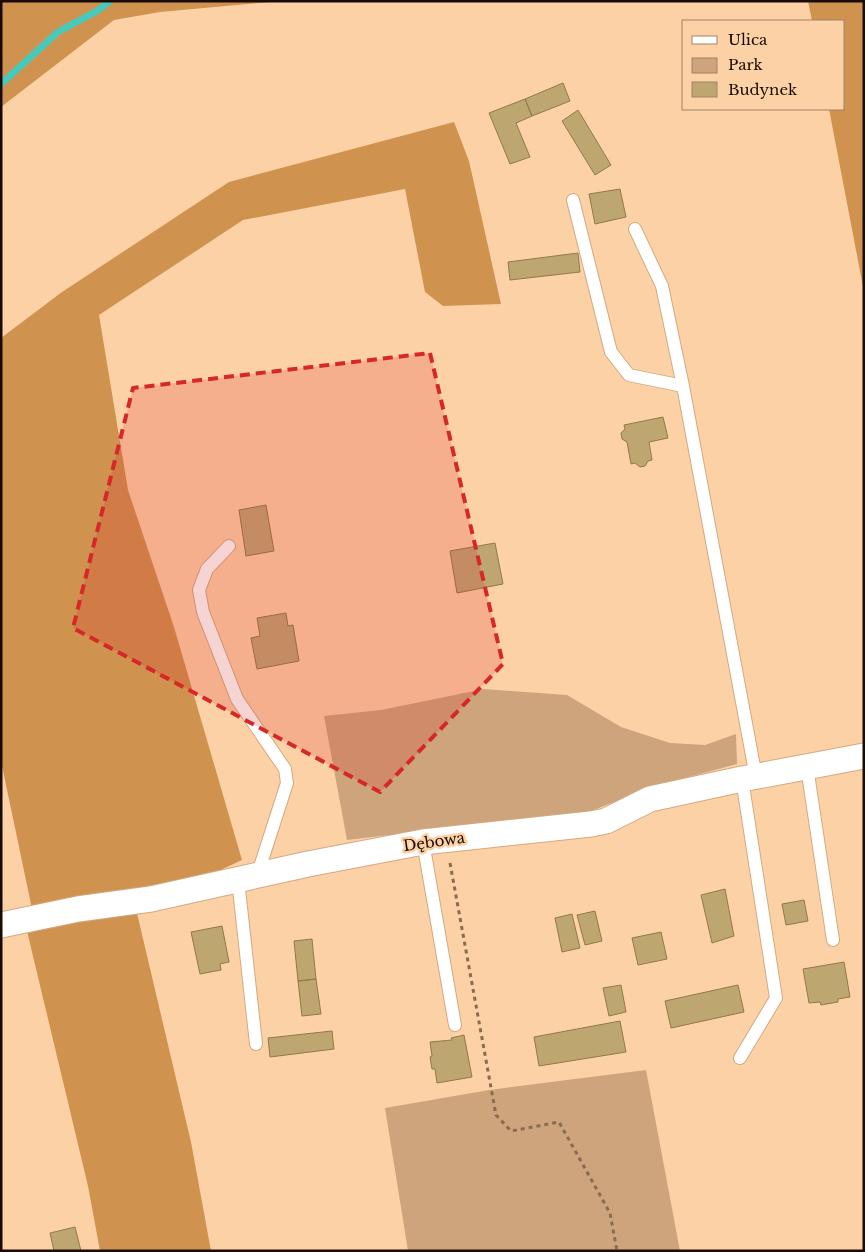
<svg xmlns="http://www.w3.org/2000/svg" width="865" height="1252" viewBox="0 0 865 1252" font-family="'Libre Baskerville',serif">
	<style>
		.green { fill: #cda47b }
		.forest { fill: #d0924f }
		.lines { fill: none; stroke-linecap: round; stroke-linejoin: round }
		.stream { stroke: #49c9bc; stroke-width: 7 }
		.building { fill: #bea671; stroke: #917a47 }
		.lane-casing { stroke: #d3a97f; stroke-width: 14 }
		.street-casing { stroke: #d3a97f; stroke-width: 27 }
		.path { stroke: #886b50; stroke-width: 3; stroke-dasharray: 4 4; stroke-linecap: butt }
		.lane { stroke: #fff; stroke-width: 12 }
		.street { stroke: #fff; stroke-width: 25 }
		.marked { fill: #d62828; fill-opacity: 0.2; stroke: #d62828; stroke-width: 4; stroke-dasharray: 10 6; stroke-linejoin: round }
		.labels { text-anchor: middle; stroke-width: 5; stroke-linejoin: round; paint-order: stroke }
		.street-label { font-size: 15px; fill: #1a0b00; stroke: #fdd1a6 }
	</style>
	<rect width="100%" height="100%" fill="#fdd1a6"/>
	<path class="green" d="M484 689 567 695 621 727 670 743 705 745 736 734 737 764 655 786 591 811 347 840 324 716 381 710Z
		M646 1070 680 1251H408L385 1108 489 1090Z"/>
	<path class="forest" d="M1 1H281L160 12 114 20 1 107Z
		M808 1H864V292L829 109H844V21H812Z
		M454 122 469 161 501 304 443 306 425 292 405 189 243 220 99 315 128 490 174 627 242 860 214 873 32 909 1 761V338L62 292 229 182Z
		M136 909 191 1142 211 1251H100L88 1186 27 931Z"/>
	<g class="lines">
		<path class="stream" d="M1 84 58 32 97 11 110 1"/>
	</g>
	<path class="building" d="M563 83 570 101 532 116 525 99Z
		M525 99 532 116 516 123 530 157 510 164 489 113Z
		M578 110 611 165 595 175 562 121Z
		M620 189 626 217 595 224 589 194Z
		M578 253 580 272 510 280 508 262Z
		M663 417 668 438 649 442 652 460 648 461 645 466 640 467 635 463 631 464 627 442 622 439 621 433 625 429 624 425Z
		M266 505 274 551 246 556 239 510Z
		M495 543 503 584 457 593 450 551Z
		M286 613 288 626 293 625 299 661 257 669 251 638 260 636 257 618Z
		M725 889 734 936 712 943 701 895Z
		M804 900 808 921 786 925 782 904Z
		M595 911 602 941 585 945 577 915Z
		M572 914 580 948 562 952 555 918Z
		M222 926 229 962 220 964 221 970 200 974 191 932Z
		M661 932 667 959 638 965 632 938Z
		M312 939 316 979 298 981 294 941Z
		M844 962 850 997 838 999V1002L821 1005 820 1002 809 1003 803 969Z
		M316 979 321 1014 302 1016 298 981Z
		M621 985 626 1012 609 1016 603 988Z
		M738 985 744 1012 671 1028 665 1001Z
		M620 1021 626 1052 539 1066 534 1037Z
		M332 1031 334 1049 270 1057 268 1038Z
		M464 1035 472 1077 437 1083 435 1069H432L430 1057 432 1056 430 1042 452 1040 451 1038Z
		M75 1227 81 1251H54L50 1233Z"/>
	<g class="lines">
		<defs>
			<path id="lane" d="M573 200 611 352 629 375 683 386
				M635 229 662 286 683 386 756 777
				M229 546 207 569 199 590 203 612 237 699 285 769 287 783 257 876
				M807 767 833 940
				M423 842 455 1025
				M238 880 256 1044
				M740 1058 776 998 742 779"/>
			<path id="street" d="M1 925 78 909 151 899 308 864 423 842 591 824 606 821 650 799 742 779 864 756"/>
		</defs>
		<use href="#lane" class="lane-casing"/>
		<use href="#street" class="street-casing"/>
		<path class="path" d="M450 863 496 1115 511 1131 559 1122 610 1213 617 1251"/>
		<use href="#lane" class="lane"/>
		<use href="#street" class="street"/>
	</g>
	<path class="marked" d="M430 353 503 664 380 792 73 628 133 388Z"/>
	<g class="labels">
		<g class="street-label">
			<text transform="translate(434 842) rotate(-8)" y="5">Dębowa</text>
		</g>
	</g>
	<rect width="865" height="1252" fill="none" stroke="#1a0b00" stroke-width="5"/>
	<rect x="682" y="20" width="162" height="90" fill="#fdd1a6" stroke="#a28264"/>
	<rect x="692" y="36" width="25" height="8" fill="#ffffff" stroke="#a28264"/>
	<text x="728" y="45" font-size="15" fill="#1a0b00">Ulica</text>
	<rect x="692" y="58" width="25" height="15" fill="#cda47b" stroke="#a28264"/>
	<text x="728" y="70" font-size="15" fill="#1a0b00">Park</text>
	<rect x="692" y="82" width="25" height="15" fill="#bea671" stroke="#a28264"/>
	<text x="728" y="95" font-size="15" fill="#1a0b00">Budynek</text>
</svg>
